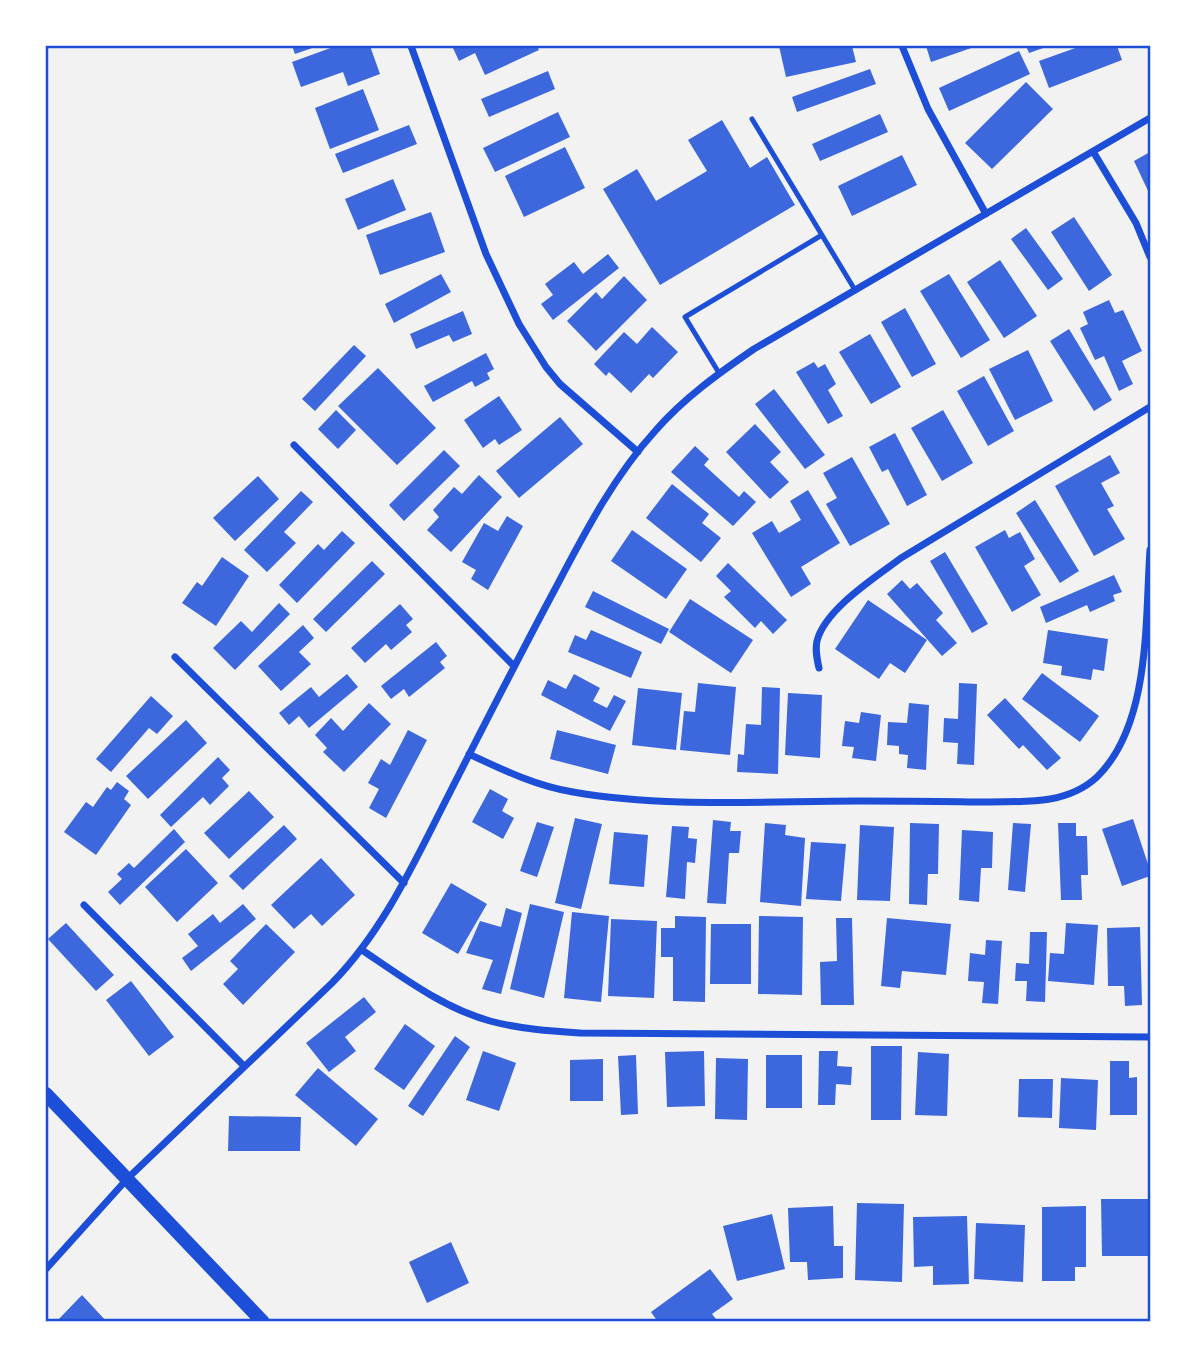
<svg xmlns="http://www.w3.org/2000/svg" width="1196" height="1367" viewBox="0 0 1196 1367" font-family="Cabin,sans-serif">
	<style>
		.building { fill: #3d67dc }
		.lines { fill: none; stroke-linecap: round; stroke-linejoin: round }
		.service { stroke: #1d4ed8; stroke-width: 5 }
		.minor { stroke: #1d4ed8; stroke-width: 7 }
		.secondary { stroke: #1d4ed8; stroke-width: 14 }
		.neatline { fill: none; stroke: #1d4ed8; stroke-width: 2.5 }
	</style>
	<rect width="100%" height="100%" fill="#f2f2f2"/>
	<path class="building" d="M292 46H318L295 54Z
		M336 46H370L380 74 348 86 343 72 301 87 292 62Z
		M458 46H537L539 50 485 75 475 53 459 61 453 48Z
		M779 46H852L856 62 786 77Z
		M926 46H977L931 62Z
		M1026 46H1049L1029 53Z
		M1081 46H1117L1122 60 1049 88 1039 61Z
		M1019 51 1030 74 949 111 939 88Z
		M870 69 876 84 797 112 792 97Z
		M548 71 555 89 489 117 481 99Z
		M1026 82 1053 109 992 169 965 143Z
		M363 89 379 130 330 149 315 108Z
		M558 112 570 137 495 172 483 148Z
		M880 114 888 132 820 161 812 144Z
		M722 120 750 168 767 157 795 205 660 285 603 189 637 169 656 201 707 171 688 140Z
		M409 125 417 144 343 173 335 154Z
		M565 147 585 188 524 217 505 176Z
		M1150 152V195L1134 161Z
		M902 155 917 185 852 216 838 186Z
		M393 179 406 210 358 230 345 199Z
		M431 212 445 252 380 275 366 235Z
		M1074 217 1112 275 1089 291 1051 232Z
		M1026 228 1063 279 1048 290 1011 239Z
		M608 254 619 268 553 320 541 304 553 295 545 284 574 262 583 274Z
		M1000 260 1037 316 1004 338 967 282Z
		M441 274 451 292 394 323 385 304Z
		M949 274 990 340 961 358 920 291Z
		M624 276 647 300 596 351 567 321 596 292 602 299Z
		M1109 300 1115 313 1123 310 1142 351 1122 361 1133 384 1119 391 1104 356 1095 360 1080 328 1088 324 1083 312Z
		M905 308 936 364 912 377 881 322Z
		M463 311 472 334 453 342 449 335 416 349 410 334Z
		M652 327 678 352 653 378 649 374 631 393 609 372 606 376 594 364 624 332 637 344Z
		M1069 329 1112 400 1094 411 1050 341Z
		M870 334 901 387 871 404 839 352Z
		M354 345 366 356 315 411 302 399Z
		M1028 350 1053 401 1015 420 989 369Z
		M486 353 494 369 487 373 490 379 475 387 472 381 433 402 424 386Z
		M814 362 818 368 825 364 836 384 828 390 843 416 828 424 796 372Z
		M378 368 436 428 397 465 338 406Z
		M984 376 1014 431 988 446 957 391Z
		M774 389 825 455 805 469 755 404Z
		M499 396 522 430 499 445 495 439 483 448 464 420Z
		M336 410 356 430 338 449 318 429Z
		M943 410 973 463 942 481 911 428Z
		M560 417 583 444 519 498 496 471Z
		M755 424 781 452 770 462 789 482 770 499 726 452Z
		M895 433 927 495 907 506 888 469 882 472 869 447Z
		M695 446 709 459 704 465 739 497 744 491 756 502 733 526 671 472Z
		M444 450 460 466 404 521 389 505Z
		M1110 455 1120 473 1101 483 1114 506 1107 509 1125 539 1094 556 1055 486Z
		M852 457 890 524 850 546 826 504 837 498 823 473Z
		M479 475 502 497 451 552 427 530 439 517 433 510 454 487 462 494Z
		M258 476 279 499 235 541 213 518Z
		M672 484 709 514 702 523 721 538 701 562 646 518Z
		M808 490 840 543 801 567 811 584 791 597 752 533 772 521 779 533 801 520 790 501Z
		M301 491 313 502 284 532 296 543 267 572 244 550Z
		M1035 500 1079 571 1060 583 1016 513Z
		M507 516 523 526 488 590 471 579 476 570 462 562 484 523 498 531Z
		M632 530 687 569 666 599 611 561Z
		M1005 530 1009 538 1020 532 1035 559 1024 566 1041 595 1012 612 975 547Z
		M342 531 355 543 297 603 279 585 318 544 324 550Z
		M945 552 988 624 972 633 930 561Z
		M222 557 249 576 216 626 182 603 197 582 202 586Z
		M372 561 385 574 326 632 313 619Z
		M728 563 787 620 773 634 761 621 755 628 724 597 731 591 716 576Z
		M1114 575 1122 592 1113 595 1115 601 1090 612 1087 605 1046 623 1040 607Z
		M902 580 910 589 917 583 943 613 936 620 957 643 942 656 887 594Z
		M593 591 669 629 661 644 585 607Z
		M690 599 753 640 731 673 669 632Z
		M868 600 927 640 905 673 890 663 879 679 835 649Z
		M279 603 290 614 235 670 213 648 241 621 252 632Z
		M400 604 413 619 406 625 412 632 391 650 386 644 365 663 351 648Z
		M303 625 314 638 299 652 311 664 281 691 258 666Z
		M591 630 642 652 631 678 568 652 575 635 586 640Z
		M1048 630 1108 639 1104 671 1093 669 1091 680 1061 675 1062 666 1043 663Z
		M436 642 447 656 440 662 445 668 409 697 404 689 391 699 381 686Z
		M1042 673 1099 716 1080 742 1022 699Z
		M347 674 358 687 309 728 299 716 289 725 279 713 311 687 319 697Z
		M574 674 600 688 593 701 607 708 614 695 626 701 610 731 541 695 548 680 566 689Z
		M698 683 736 687 730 755 680 750 684 711 695 712Z
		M959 683 977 684 974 765 957 764 958 743 943 742 944 718 958 719Z
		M762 687 780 688 778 774 737 772 738 754 744 755 746 724 761 725Z
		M638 688 682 693 676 750 632 745Z
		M788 693 822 695 820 758 785 755Z
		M151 696 173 716 157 734 149 728 111 772 96 759Z
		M1005 698 1061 758 1047 770 1023 745 1019 749 987 715Z
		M369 703 391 724 344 772 323 752 327 748 315 735 331 718 343 731Z
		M909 703 929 705 926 770 907 768 908 755 899 754V746L887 745 888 722 907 723Z
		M861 712 881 715 876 761 852 758 854 747 842 746 845 721 859 723Z
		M186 720 207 743 148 799 126 776Z
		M408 730 427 740 386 818 369 808 379 789 368 783 381 759 390 765Z
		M557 730 616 745 608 774 550 759Z
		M218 757 230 770 222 778 229 786 210 805 203 797 171 827 160 815Z
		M117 782 129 791 124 799 131 805 96 855 64 832 86 802 93 807 107 787 111 790Z
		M490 789 508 799 502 811 514 818 503 839 472 822Z
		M249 791 274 817 229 859 204 833Z
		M575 818 602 824 581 909 555 903Z
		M1133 819 1150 870V876L1122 886 1102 829Z
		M713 820 731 822 730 831H741L739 853H729L726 904 707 903Z
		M537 822 554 827 537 877 520 871Z
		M765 823 786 825 785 835 805 838 801 906 760 902Z
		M910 823 939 824 938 874H928L927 905 909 904Z
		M1013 823 1031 824 1025 892 1008 890Z
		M1058 823H1076V836H1087L1088 875H1081L1082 900H1061Z
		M284 825 297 839 243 890 229 876Z
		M860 825 894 827 890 901 857 900Z
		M672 826 689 827 688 838 697 839 695 863 687 862 685 899 666 897Z
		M174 829 185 842 120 905 108 892 122 879 117 874 129 863 134 868Z
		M962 830 993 832 992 868H981L979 902 959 900Z
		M614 832 648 835 644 887 609 884Z
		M811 842 846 844 841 901 806 899Z
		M186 849 218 883 177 922 145 887Z
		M321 858 355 895 322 926 311 914 294 929 271 905Z
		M451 883 487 904 458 954 422 933Z
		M243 904 256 919 191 971 182 958 198 946 188 934 213 914 220 923Z
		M530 904 564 912 544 998 510 989Z
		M506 908 522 913 501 994 482 989 493 960 466 953 480 921 501 927Z
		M572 912 609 916 601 1002 564 998Z
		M675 916 706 917 705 1002 673 1001V957H661V928H675Z
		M759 916 803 917 802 995 758 994Z
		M836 918H852L854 1005H821L820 962 837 961Z
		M887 918 951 924 946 975 902 971 900 988 881 986Z
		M611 919 657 921 654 998 608 996Z
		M66 923 114 975 96 991 48 939Z
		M1066 923 1098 925 1094 985 1048 981 1050 953 1064 954Z
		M266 924 295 952 243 1005 223 984 238 969 230 961Z
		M711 924H751V984H710Z
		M1140 927 1142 1005 1125 1006 1124 986H1108L1107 928Z
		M1030 932H1047L1045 1002 1026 1001 1027 981H1015L1016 963 1029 964Z
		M986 940 1002 941 998 1004 982 1003 984 982 968 981 970 953 985 955Z
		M131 981 174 1037 149 1056 106 1000Z
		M364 997 376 1012 345 1037 356 1051 329 1072 306 1043Z
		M405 1024 435 1046 404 1090 374 1069Z
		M455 1036 470 1047 423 1116 408 1106Z
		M871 1046H902L901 1120H871Z
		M483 1051 516 1063 499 1111 466 1100Z
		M704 1051 705 1106 667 1107 665 1052Z
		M819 1051H838L837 1066 852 1067 851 1085 836 1084 835 1105H818Z
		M918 1052 949 1054 947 1116 915 1115Z
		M636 1055 638 1114 621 1115 618 1056Z
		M766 1055H802V1108H766Z
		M716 1058 748 1059 747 1120 715 1119Z
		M603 1059V1101H570V1060Z
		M1110 1061H1129V1078L1137 1077V1115H1110Z
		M318 1068 378 1119 356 1146 295 1095Z
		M1061 1078 1098 1080 1096 1130 1059 1128Z
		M1019 1079H1053L1052 1118 1018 1117Z
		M229 1116 301 1117 300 1151H228Z
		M1101 1199H1150V1256H1102Z
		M857 1203 904 1204 902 1282 855 1280Z
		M833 1206 834 1246H843V1278L808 1280 807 1262H790L788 1208Z
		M1086 1206V1267H1075V1281H1042V1207Z
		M772 1214 785 1269 737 1281 723 1226Z
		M967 1216 969 1284 933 1285V1266L914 1267 913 1217Z
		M976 1223 1025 1225 1023 1282 974 1279Z
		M451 1242 469 1283 427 1303 409 1262Z
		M710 1269 733 1299 712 1314 716 1319 712 1322H658L651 1312Z
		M82 1295 107 1322H56Z"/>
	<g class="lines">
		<path class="service" d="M752 119 855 290
			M719 373 685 317 822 235"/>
		<path class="minor" d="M411 46 486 254 519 324 546 367 560 384 638 452
			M902 46 928 109 986 214
			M1094 153 1136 223 1150 257
			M294 445 514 666
			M175 657 404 883
			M819 668C817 659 815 650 817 641 825 609 876 577 901 558L1150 407
			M469 754C503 770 536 786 573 792 663 808 767 801 859 801 896 801 933 801 970 802 997 802 1024 803 1050 799 1067 796 1084 789 1097 777 1151 724 1145 620 1150 550
			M84 905 244 1066
			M362 950C402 977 443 1008 490 1021 520 1029 551 1031 581 1033L1150 1037
			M46 1269 128 1178 332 983C382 932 412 867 444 804 480 733 516 662 554 591 583 536 613 477 656 430 684 398 719 373 754 349L1150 118"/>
		<path class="secondary" d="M46 1094 263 1322"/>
	</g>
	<rect width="1196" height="1367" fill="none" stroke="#ffffff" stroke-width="94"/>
	<rect x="47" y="47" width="1102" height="1273" class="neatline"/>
</svg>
